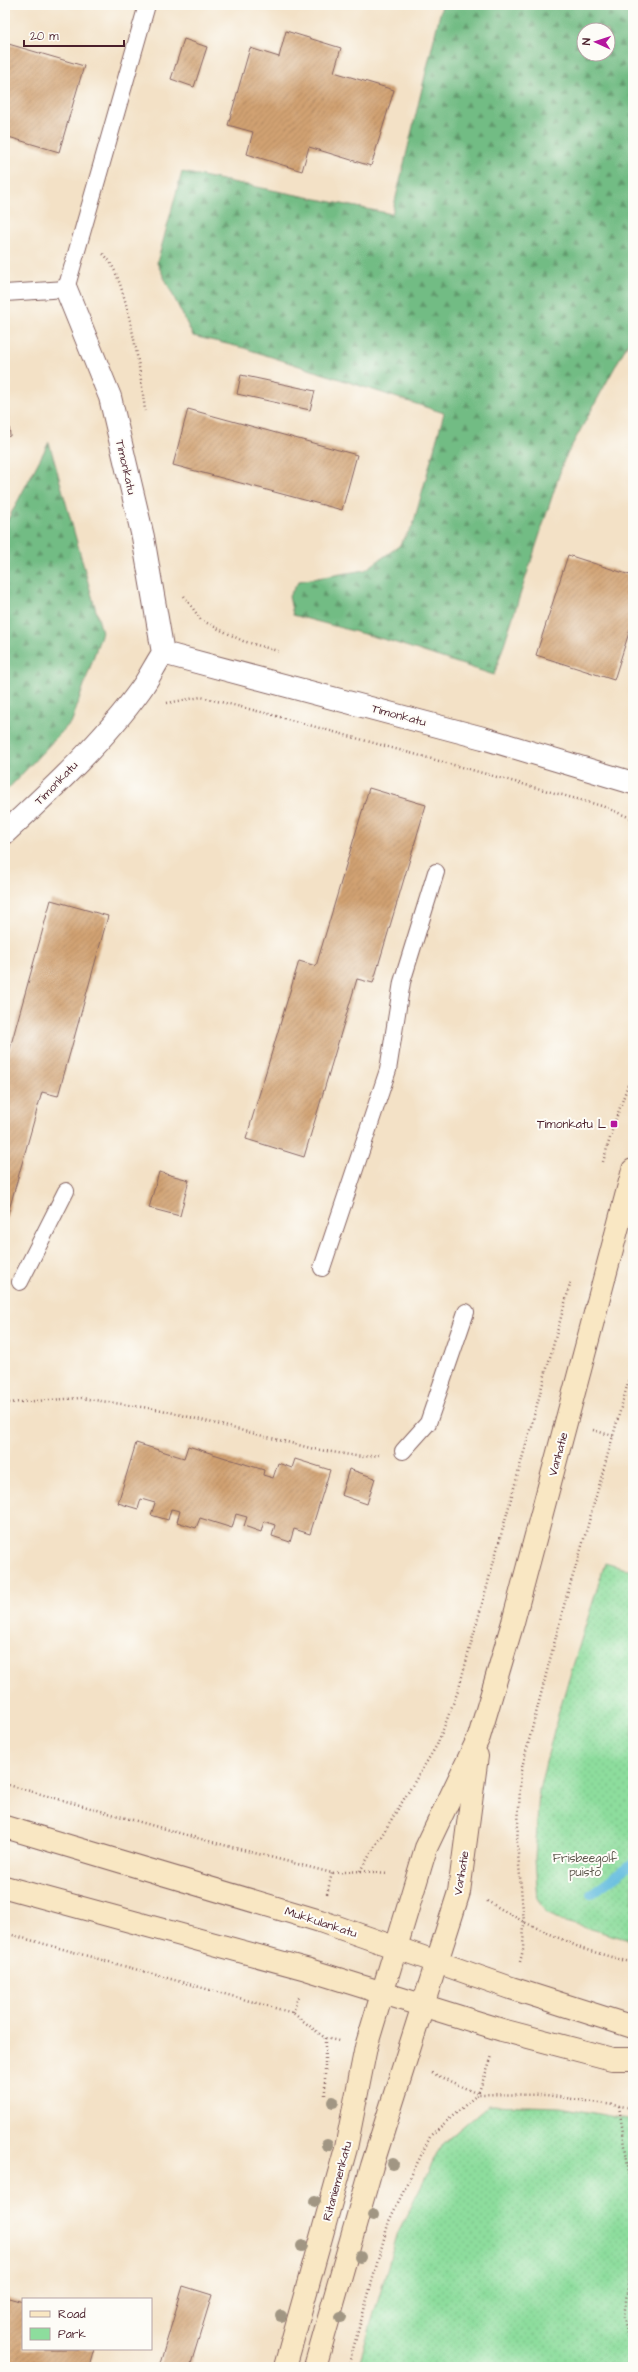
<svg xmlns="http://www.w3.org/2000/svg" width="638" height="2372" viewBox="0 0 638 2372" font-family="'Architects Daughter',sans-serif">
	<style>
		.green { fill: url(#green-dots); stroke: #6c7e64 }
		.forest { fill: url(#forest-firs); stroke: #5e6e58; fill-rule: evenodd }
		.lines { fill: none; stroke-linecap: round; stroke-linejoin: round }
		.stream { stroke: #60bbde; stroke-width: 10 }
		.building { fill: url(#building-hatch) }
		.lane-casing { stroke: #856361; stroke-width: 18 }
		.street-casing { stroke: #856361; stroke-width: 24 }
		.secondary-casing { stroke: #856361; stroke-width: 24 }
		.path { stroke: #856361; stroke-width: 2.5; stroke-dasharray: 1 3; stroke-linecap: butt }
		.lane { stroke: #fff; stroke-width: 16 }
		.street { stroke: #fff; stroke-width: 22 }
		.secondary { stroke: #f9e7c3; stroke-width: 22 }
		.tree { fill: #a19683 }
		.poi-dot { fill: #b5179e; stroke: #fdfcf7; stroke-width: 1.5 }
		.labels { text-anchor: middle; stroke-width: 4; stroke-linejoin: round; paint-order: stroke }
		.street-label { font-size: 12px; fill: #4a1f2b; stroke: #fdfcf7 }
		.poi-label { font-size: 12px; fill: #4a1f2b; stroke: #fdfcf7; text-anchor: end }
		.park-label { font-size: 12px; fill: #5e584d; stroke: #fdfcf7 }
	</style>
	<defs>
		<pattern id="green-dots" width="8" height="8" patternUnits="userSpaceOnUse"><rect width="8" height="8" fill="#8ddd9d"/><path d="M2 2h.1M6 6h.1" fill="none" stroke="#7bbd87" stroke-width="1.8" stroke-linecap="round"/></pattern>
		<pattern id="forest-firs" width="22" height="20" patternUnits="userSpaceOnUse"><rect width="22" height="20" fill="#72bc84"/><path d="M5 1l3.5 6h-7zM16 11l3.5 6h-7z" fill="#60986c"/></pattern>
		<pattern id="building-hatch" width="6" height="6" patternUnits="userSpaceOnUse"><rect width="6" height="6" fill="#d1a272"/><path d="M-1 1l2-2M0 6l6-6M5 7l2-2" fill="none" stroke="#ac835e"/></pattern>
	</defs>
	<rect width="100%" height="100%" fill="#fdfcf7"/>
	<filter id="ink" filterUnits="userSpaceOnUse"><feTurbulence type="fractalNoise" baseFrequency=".025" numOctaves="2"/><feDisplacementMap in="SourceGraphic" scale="8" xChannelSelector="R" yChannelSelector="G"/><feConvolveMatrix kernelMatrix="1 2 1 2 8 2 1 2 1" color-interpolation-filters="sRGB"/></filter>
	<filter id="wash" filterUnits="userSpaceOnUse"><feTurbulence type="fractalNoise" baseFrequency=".012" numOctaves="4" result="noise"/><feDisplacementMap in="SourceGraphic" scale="16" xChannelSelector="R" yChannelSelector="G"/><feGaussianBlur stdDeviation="0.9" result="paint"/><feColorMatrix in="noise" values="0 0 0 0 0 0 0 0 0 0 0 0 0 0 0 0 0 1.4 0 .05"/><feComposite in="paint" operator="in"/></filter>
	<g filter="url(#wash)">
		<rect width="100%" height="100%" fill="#f3e1c6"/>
		<path class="green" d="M605 1563 633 1571V1941L565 1922 546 1913 538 1900 535 1859 539 1790 559 1711Z
			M488 2105 560 2107 633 2120V2367H368L359 2364 398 2232 442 2144Z"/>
		<path class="forest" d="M442 5H633V334L564 460 494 675 390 641 293 615 289 596 299 581 365 570 399 546 413 525 444 413 244 348 193 336 157 263 182 172 392 214ZM584 30H608V54H584Z
			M49 442 102 632 72 721 5 792V525Z"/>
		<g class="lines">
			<path class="stream" d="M591 1894 633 1863"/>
		</g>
		<g id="blocks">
			<path class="building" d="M286 31 341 48 334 72 394 90 371 166 309 147 302 171 247 154 253 132 228 125 250 48 279 57Z
				M184 39 207 47 194 87 171 79Z
				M5 43 84 66 59 152 5 136Z
				M241 375 315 391 310 410 237 394Z
				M5 394H7L10 436 5 437Z
				M188 409 357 455 342 510 173 465Z
				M568 555 633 576V620L614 680 536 655Z
				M369 788 426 805 373 983 357 979 304 1157 246 1139 299 961 316 966Z
				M51 900 108 916 58 1096 42 1092 5 1224V1066Z
				M159 1172 189 1180 180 1216 149 1208Z
				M136 1443 184 1458 188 1446 264 1470 263 1475 273 1478 278 1463 292 1468 295 1459 330 1470 310 1534 294 1529 290 1542 272 1536 275 1525 264 1521 261 1532 244 1526 247 1517 236 1514 232 1528 200 1518 196 1528 177 1522 180 1511 171 1509 168 1520 151 1515 155 1503 141 1499 138 1509 118 1503Z
				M349 1469 375 1478 367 1504 341 1495Z
				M183 2286 212 2295 190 2367H159Z
				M5 2297 23 2302V2349H95L90 2367H5Z"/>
		</g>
	</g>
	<g filter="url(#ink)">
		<use href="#blocks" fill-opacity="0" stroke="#856361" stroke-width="1"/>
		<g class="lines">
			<defs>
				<path id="lane" d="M5 293 66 289 147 5
					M322 1268 388 1070 402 982 436 872
					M20 1282 66 1191
					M403 1451 428 1423 466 1312"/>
				<path id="street" d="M66 289 110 397 143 537 163 653 483 738 633 783
					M5 833C51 790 104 741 141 689 149 678 155 665 163 653"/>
				<path id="secondary" d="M5 1827 320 1921 511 1988 633 2027
					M5 1887 306 1969 502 2030 612 2059H633
					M285 2367 346 2148 366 2047 426 1848 479 1737 513 1622 633 1170
					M315 2367 372 2166 459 1892 477 1756"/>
			</defs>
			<use href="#lane" class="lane-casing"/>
			<use href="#street" class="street-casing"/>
			<use href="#secondary" class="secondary-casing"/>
			<path class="path" d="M103 254C126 270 142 381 145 411
				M184 596 201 620 243 641 281 652
				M167 703 201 697 269 714 602 806 633 819
				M603 1162 614 1124 633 1071
				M5 1403 81 1398 162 1410 314 1449 362 1457 379 1455
				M593 1430 613 1436
				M5 1784 197 1838 332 1873 360 1871 388 1873
				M360 1871 437 1745 458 1691 571 1281
				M327 1894 332 1873
				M487 1901 524 1922 583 1949 633 1963
				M5 1933 293 2013 325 2038 339 2041
				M520 1962 523 1950 524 1922 517 1842 521 1771 566 1598 580 1553 633 1365
				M293 2013 298 1997
				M325 2038V2095
				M432 2073 478 2094 546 2095 633 2108
				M619 2106 633 2199
				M633 2245 624 2317 633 2366
				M348 2367 389 2221 431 2135 478 2094 492 2056"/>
			<use href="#lane" class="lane"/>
			<use href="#street" class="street"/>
			<use href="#secondary" class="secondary"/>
		</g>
		<g class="tree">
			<circle cx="333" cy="2102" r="6"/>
			<circle cx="327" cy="2145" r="6"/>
			<circle cx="393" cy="2164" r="6"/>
			<circle cx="315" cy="2201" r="6"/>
			<circle cx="373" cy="2215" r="6"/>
			<circle cx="302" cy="2246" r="6"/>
			<circle cx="360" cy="2257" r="6"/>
			<circle cx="281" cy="2316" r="6"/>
			<circle cx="341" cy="2317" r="6"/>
		</g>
	</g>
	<rect class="poi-dot" x="610" y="1120" width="8" height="8" rx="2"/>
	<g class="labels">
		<g class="street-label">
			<text transform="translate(126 467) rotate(77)" y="4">Timonkatu</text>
			<text transform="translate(399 715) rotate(15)" y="4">Timonkatu</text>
			<text transform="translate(56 783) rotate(-46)" y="4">Timonkatu</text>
			<text transform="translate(558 1454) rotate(-75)" y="4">Vanhatie</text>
			<text transform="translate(461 1873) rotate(-81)" y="4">Vanhatie</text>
			<text transform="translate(321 1922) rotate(18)" y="4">Mukkulankatu</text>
			<text transform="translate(337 2181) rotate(-75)" y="4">Ritaniemenkatu</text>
		</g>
		<g class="poi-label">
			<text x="606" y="1128">Timonkatu L</text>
		</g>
		<g class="park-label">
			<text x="585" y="1862">Frisbeegolf<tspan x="585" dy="14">puisto</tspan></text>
		</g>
	</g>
	<rect width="638" height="2372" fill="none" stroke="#fdfcf7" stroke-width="20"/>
	<rect x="22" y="2298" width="130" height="52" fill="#fdfcf7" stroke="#b5a4a5"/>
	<rect x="30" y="2311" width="20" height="6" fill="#f9e7c3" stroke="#b5a4a5"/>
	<text x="58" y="2318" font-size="12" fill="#4a1f2b">Road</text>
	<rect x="30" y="2328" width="20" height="12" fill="#8ddd9d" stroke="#b5a4a5"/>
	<text x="58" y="2338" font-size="12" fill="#4a1f2b">Park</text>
	<g transform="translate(596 42) rotate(273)"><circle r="19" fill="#fdfcf7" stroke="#b5a4a5"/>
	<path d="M0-3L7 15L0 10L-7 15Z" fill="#b5179e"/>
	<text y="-6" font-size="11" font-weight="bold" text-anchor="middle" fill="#4a1f2b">N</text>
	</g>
	<path d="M24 40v6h100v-6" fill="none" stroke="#4a1f2b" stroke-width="2"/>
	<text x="30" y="40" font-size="12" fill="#4a1f2b" stroke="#fdfcf7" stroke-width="3" paint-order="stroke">20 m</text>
</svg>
